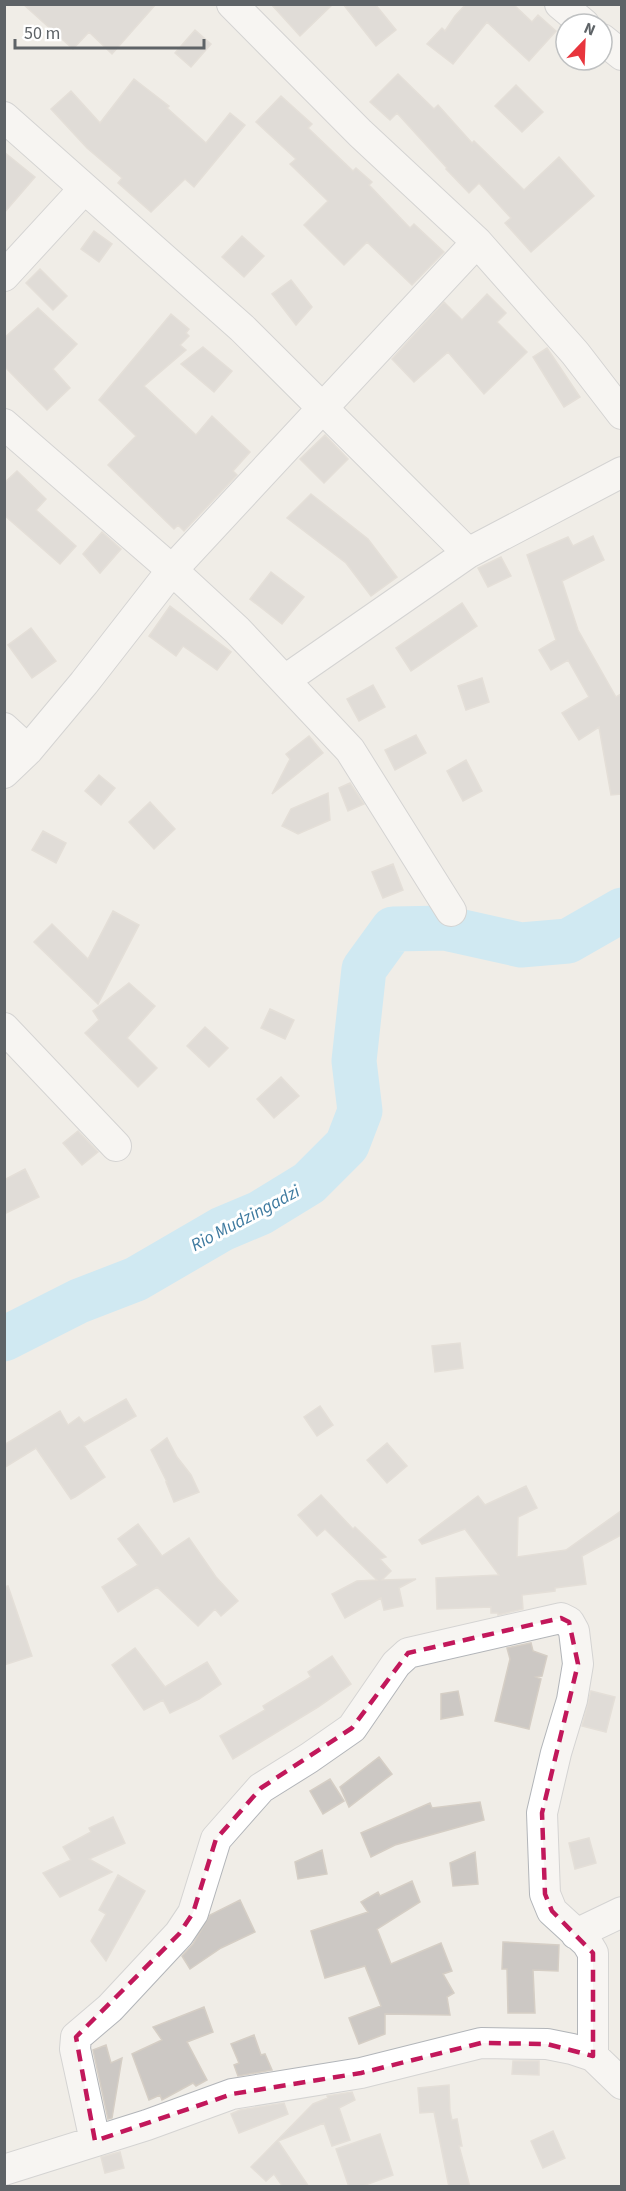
<svg xmlns="http://www.w3.org/2000/svg" width="626" height="2191" viewBox="0 0 626 2191" font-family="'Source Sans 3',sans-serif">
	<style>
		.lines { fill: none; stroke-linecap: round; stroke-linejoin: round }
		.river { stroke: #a9e4fe; stroke-width: 45 }
		.building { fill: #ccc8c4; stroke: #d5cec5; stroke-width: 1.5 }
		.minor-casing { stroke: #b2b5b9; stroke-width: 32 }
		.minor { stroke: #fff; stroke-width: 30 }
		.marked { fill: none; stroke: #c2185b; stroke-width: 4.5; stroke-dasharray: 12 8; stroke-linejoin: round }
		.labels { text-anchor: middle; stroke-width: 6; stroke-linejoin: round; paint-order: stroke }
		.water-label { font-size: 18px; font-style: italic; fill: #3e7a9f; stroke: #fff }
	</style>
	<rect width="100%" height="100%" fill="#f0ede7"/>
	<g class="lines">
		<path class="river" d="M4 1339 79 1301 136 1279 222 1229 260 1213 309 1183 347 1145 360 1111 354 1061 364 969 393 929 445 928 521 945 568 941 622 910"/>
	</g>
	<path class="building" d="M23 4H156L112 54 89 32 73 49Z
		M271 4H333L300 36Z
		M343 4H375L396 30 376 46Z
		M466 4H513L532 22 538 15 556 31 529 61 487 22 453 64 427 44 442 28 445 31 455 16Z
		M195 30 211 44 191 67 175 53Z
		M398 74 434 109 438 105 472 143 474 141 524 190 559 157 594 196 531 252 505 223 511 218 479 183 469 193 446 169 447 168 397 113 390 120 370 102Z
		M134 79 169 106 167 108 206 143 230 113 245 125 194 187 185 179 151 212 118 183 122 178 87 148 51 109 71 91 100 123Z
		M516 85 543 112 522 132 495 106Z
		M281 96 312 124 308 128 353 171 356 168 372 182 369 185 410 228 414 224 444 252 412 285 367 242 344 265 304 225 328 201 290 164 296 159 256 122Z
		M4 152 35 177 4 213Z
		M94 231 112 244 99 262 81 249Z
		M242 236 264 256 244 277 222 257Z
		M40 269 67 296 53 310 26 283Z
		M291 280 312 307 296 325 272 294Z
		M487 294 506 313 497 322 527 352 484 394 448 352 414 382 392 359 444 302 462 320Z
		M38 308 77 344 53 369 70 388 47 410 4 366V338Z
		M171 314 189 329 186 333 189 336 180 345 186 350 144 386 196 435 212 416 250 452 233 471 237 475 184 531 178 525 174 529 108 465 136 436 99 400Z
		M203 347 232 371 214 392 181 364Z
		M547 348 580 397 564 407 533 357Z
		M325 435 348 459 324 483 300 459Z
		M17 471 46 499 36 510 76 546 60 564 4 515V483Z
		M311 494 368 539 397 577 371 596 346 563 287 518Z
		M102 532 121 549 100 573 83 554Z
		M593 536 604 560 562 581 578 630 616 697 621 694V794L611 795 599 727 579 740 562 713 589 697 568 660 551 670 539 650 556 640 527 555 568 537 573 546Z
		M501 557 511 576 488 587 478 568Z
		M271 572 304 597 282 624 250 599Z
		M462 603 477 626 411 671 396 648Z
		M170 606 231 652 217 670 183 646 176 656 149 636Z
		M31 628 56 661 32 678 8 645Z
		M482 678 489 702 466 710 458 686Z
		M373 685 385 707 359 721 347 699Z
		M416 735 426 753 395 770 385 750Z
		M309 736 323 753 272 794 290 759 286 754Z
		M466 760 482 791 463 801 447 771Z
		M99 775 115 788 101 805 85 791Z
		M350 783 364 804 348 811 339 788Z
		M328 793 330 820 298 834 282 826 291 809Z
		M150 802 175 829 154 849 129 822Z
		M43 831 66 843 56 863 32 850Z
		M393 864 403 890 383 898 372 872Z
		M113 911 139 925 98 1004 34 942 52 924 88 959Z
		M129 983 155 1006 127 1038 157 1068 138 1087 85 1033 99 1020 93 1011Z
		M270 1009 294 1020 285 1039 261 1028Z
		M205 1027 228 1048 209 1067 187 1046Z
		M281 1077 299 1096 274 1118 257 1099Z
		M78 1131 98 1152 82 1165 63 1143Z
		M25 1169 39 1197 4 1214V1180Z
		M460 1343 463 1368 435 1372 432 1346Z
		M126 1399 136 1416 84 1446 105 1477 75 1497 71 1499 36 1448 4 1468V1445L60 1411 68 1425 79 1417 84 1423Z
		M320 1406 333 1425 317 1436 304 1417Z
		M167 1438 177 1457 191 1475 199 1492 174 1502 166 1482H167L151 1450Z
		M387 1443 407 1466 387 1483 367 1460Z
		M526 1486 537 1508 518 1517 517 1557 566 1550 621 1511V1535L582 1556 586 1584 555 1588V1591L522 1595 523 1609 498 1615V1613H491V1607L437 1609 436 1578 499 1575 465 1529 422 1544 419 1540 478 1496 485 1505Z
		M321 1495 353 1529 355 1527 386 1557 380 1559 391 1571 382 1580 416 1579 399 1588 403 1606 384 1610 381 1598 345 1618 332 1594 357 1581 377 1580 325 1529 317 1536 298 1515Z
		M138 1524 162 1556 189 1538 216 1577 238 1601 221 1616 215 1609 198 1626 157 1587 118 1612 102 1587 138 1565 118 1539Z
		M8 1586 32 1656 4 1665V1587Z
		M531 1643 533 1651 547 1656 542 1676 536 1677 541 1679 529 1729 495 1721 510 1659 507 1648Z
		M135 1648 165 1687 207 1662 221 1684 199 1699 170 1713 163 1700 144 1710 112 1665Z
		M332 1656 351 1684 318 1707 233 1759 220 1736 265 1710 263 1706 311 1677 308 1672Z
		M458 1691 463 1715 441 1719V1694Z
		M591 1691 615 1697 606 1732 582 1726Z
		M379 1757 392 1774 349 1807 340 1787Z
		M330 1779 344 1801 323 1814 310 1791Z
		M480 1802 484 1820 395 1845 371 1857 361 1833 430 1803 432 1808Z
		M113 1817 125 1843 89 1859 112 1872 60 1897 43 1873 71 1860 63 1847 91 1832 89 1828Z
		M589 1838 596 1863 575 1869 569 1843Z
		M322 1850 327 1874 298 1879 295 1862Z
		M475 1852 478 1884 453 1886 450 1863Z
		M118 1875 145 1891 106 1961 91 1941 106 1914 99 1910Z
		M412 1881 420 1902 377 1929 391 1964 441 1943 452 1971 443 1974 454 1993 447 1997 450 2015 385 2014V2034L359 2044 349 2018 381 2006 365 1966 325 1978 311 1931 368 1912 361 1902 378 1892 380 1896Z
		M240 1900 255 1932 221 1948 190 1969 182 1956 193 1944 210 1915Z
		M503 1942 559 1945 558 1971 533 1970 535 2013H508L507 1969H502Z
		M204 2007 213 2032 187 2042 207 2080 196 2086 193 2083 162 2100 160 2095 149 2100 132 2054 162 2040 153 2027Z
		M254 2035 261 2055 265 2054 272 2070 238 2076 234 2065 239 2063 231 2044Z
		M106 2045 111 2063 122 2058 112 2118 108 2119 93 2050Z
		M513 2061H539V2075L512 2074Z
		M449 2085 450 2111 452 2120 457 2119 462 2146H459L470 2187H449L434 2112 420 2113 418 2088Z
		M352 2092 355 2100 339 2108 350 2140 332 2146 324 2123 278 2141 309 2187H283L274 2174 266 2181 251 2167 313 2104 328 2098 327 2096Z
		M284 2103 288 2114 239 2133 231 2114 240 2110Z
		M553 2131 565 2158 543 2168 531 2141Z
		M380 2134 393 2175 360 2187H349L336 2149Z
		M120 2152 124 2168 105 2173 101 2157Z"/>
	<g class="lines">
		<defs>
			<path id="minor" d="M232 4 360 133 477 242 575 353 622 414
				M560 4 584 24
				M602 39 622 55
				M4 117 242 328 468 553
				M4 276 84 189
				M4 424 172 570 237 630 350 750 451 911
				M285 680 468 553 622 472
				M4 728 28 750
				M4 773 28 750 84 683 172 570 477 242
				M4 1028 116 1146
				M576 1934 622 1912
				M95 2141 75 2049 76 2037 110 2008 179 1934 193 1913 216 1839 261 1788 309 1758 352 1728 396 1664 408 1653 561 1618 569 1622 574 1631 578 1664 572 1700 556 1753 542 1813 545 1894 552 1911 587 1943 593 1953V2056
				M4 2170 147 2125 232 2094 361 2073 481 2043 547 2044 572 2049 593 2056 622 2084"/>
		</defs>
		<use href="#minor" class="minor-casing"/>
		<use href="#minor" class="minor"/>
	</g>
	<path d="M0 0H626V2191H0ZM561 1618 569 1622 578 1664 542 1813 545 1894 552 1911 593 1953V2056L547 2044 481 2043 361 2073 232 2094 95 2141 76 2037 179 1934 193 1913 216 1839 261 1788 352 1728 408 1653Z" fill="#f0ede7" fill-opacity=".55" fill-rule="evenodd"/>
	<path class="marked" d="M561 1618 569 1622 578 1664 542 1813 545 1894 552 1911 593 1953V2056L547 2044 481 2043 361 2073 232 2094 95 2141 76 2037 179 1934 193 1913 216 1839 261 1788 352 1728 408 1653Z"/>
	<g class="labels">
		<g class="water-label">
			<text transform="translate(245 1218) rotate(-28)" y="6">Rio Mudzingadzi</text>
		</g>
	</g>
	<rect width="626" height="2191" fill="none" stroke="#5e6367" stroke-width="12"/>
	<g transform="translate(584 42) rotate(23)"><circle r="28" fill="#ffffff" stroke="#bfc1c2" stroke-width="1.5"/>
	<path d="M0-4.5L10 22L0 15L-10 22Z" fill="#e8353d"/>
	<text y="-9" font-size="16" font-weight="bold" text-anchor="middle" fill="#5e6367">N</text>
	</g>
	<path d="M15 39v9h189v-9" fill="none" stroke="#5e6367" stroke-width="3"/>
	<text x="24" y="39" font-size="18" fill="#5e6367" stroke="#ffffff" stroke-width="4.5" paint-order="stroke">50 m</text>
</svg>
